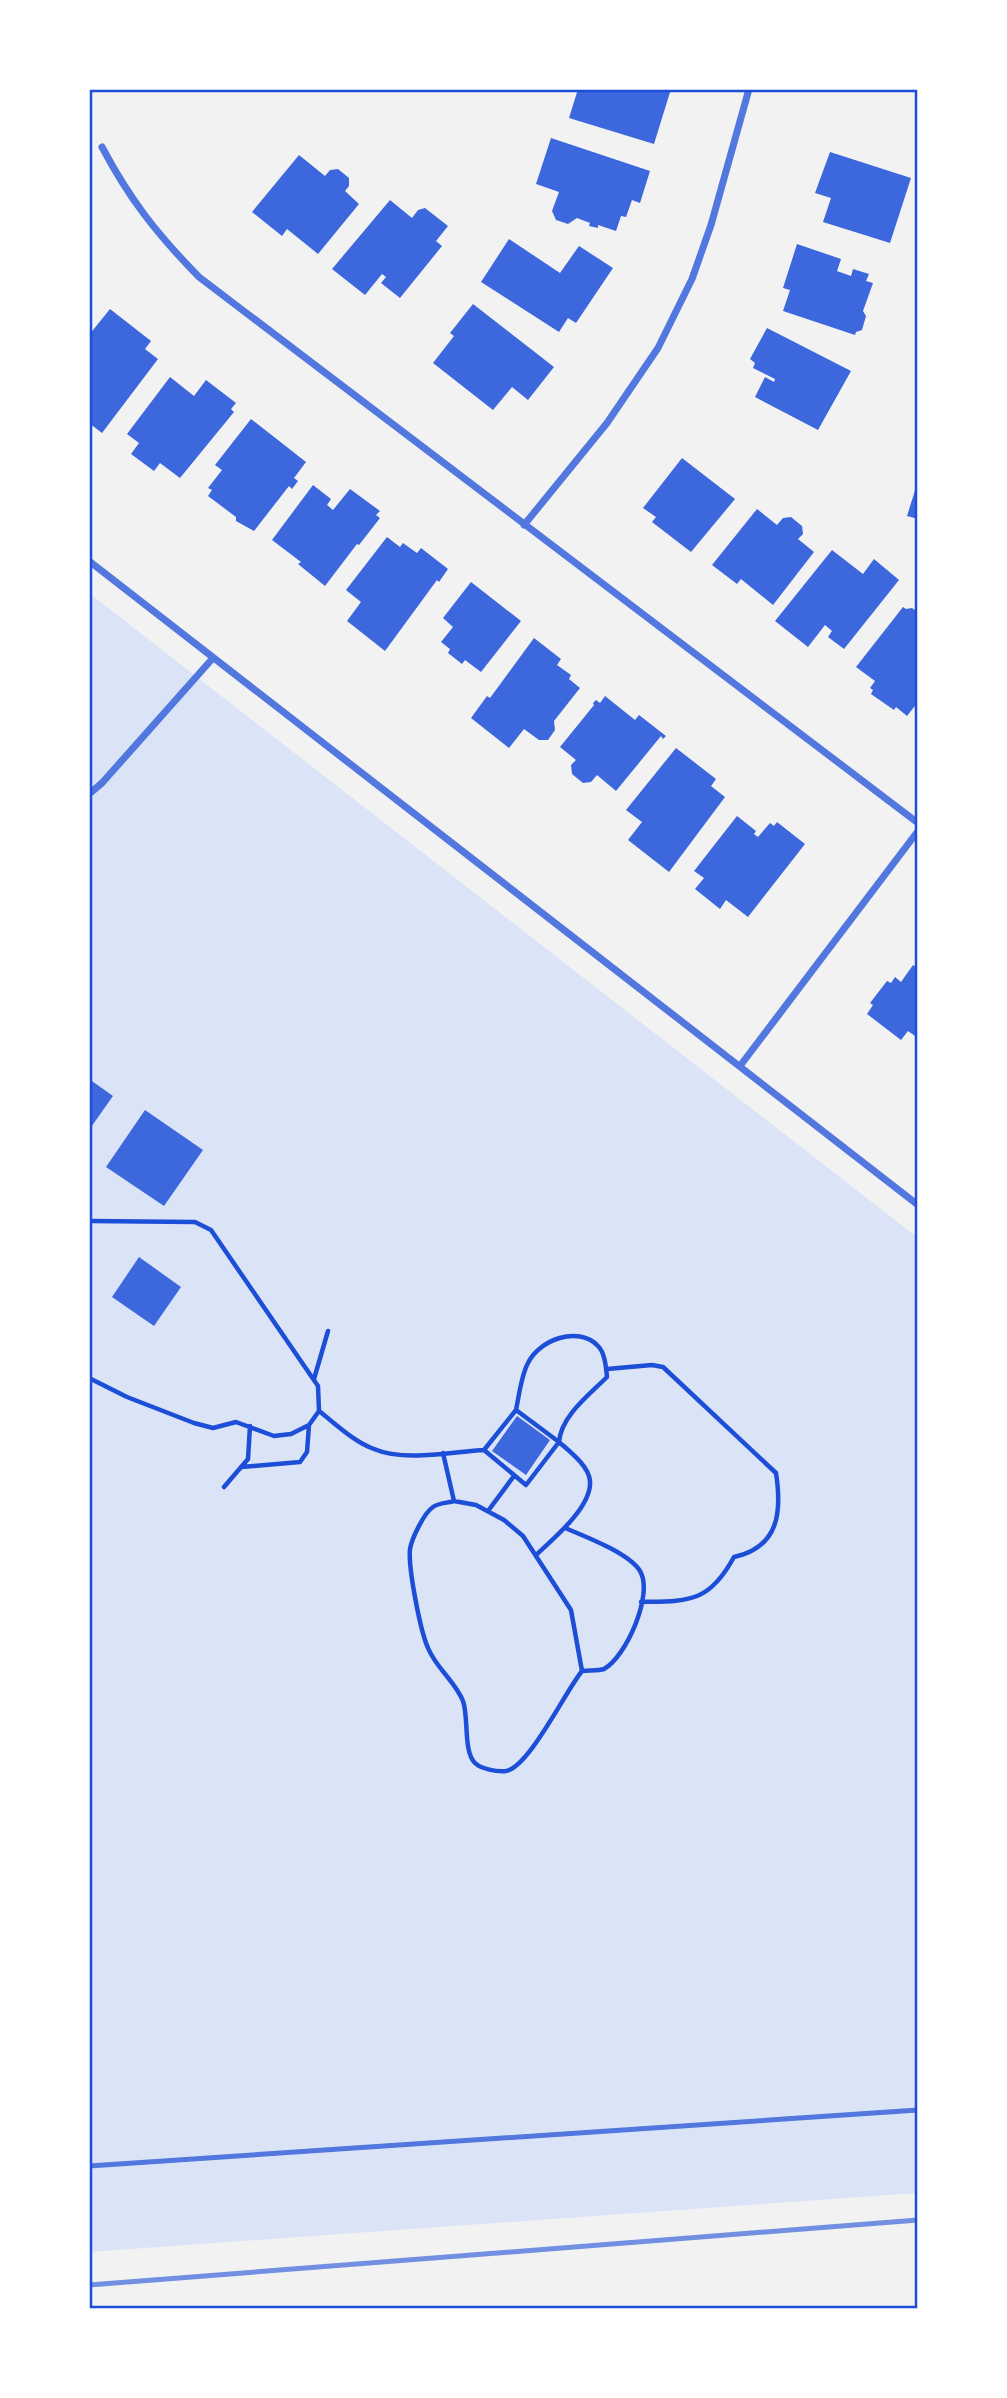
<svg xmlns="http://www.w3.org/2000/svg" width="1007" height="2398" viewBox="0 0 1007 2398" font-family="'IBM Plex Serif',serif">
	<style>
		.green { fill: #dbe4f7 }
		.building { fill: #3d67dc }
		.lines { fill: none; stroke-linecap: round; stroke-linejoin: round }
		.path { stroke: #1d4ed8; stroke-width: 4.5 }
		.service { stroke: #5277de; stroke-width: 5 }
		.minor { stroke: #5277de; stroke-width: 7 }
		.rail { stroke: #7290e2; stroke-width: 5 }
		.neatline { fill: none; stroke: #1d4ed8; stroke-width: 2.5 }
	</style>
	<rect width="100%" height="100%" fill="#f2f2f2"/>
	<path class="green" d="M89 593 918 1238V2193L89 2252Z"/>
	<path class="building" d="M578 89 583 91V89H671L654 144 569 118Z
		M551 138 650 171 640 203 632 200 626 217 621 216 616 231 598 225V228L589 226 590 223 577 218 568 224 556 220 552 211 559 192 536 184Z
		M830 152 911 178 890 243 823 222 831 198 815 193Z
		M299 155 325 176 330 170 338 169 349 178V186L345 191 359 204 318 254 287 229 282 236 252 212Z
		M390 200 412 218 418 210 425 208 448 226 436 241 442 246 400 298 381 283 386 277 382 274 365 295 332 269Z
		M509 239 560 273 579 246 613 268 576 323 568 318 559 332 481 282Z
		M797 244 841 259 837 271 851 276 853 269 869 274 866 281 873 283 863 311 866 316 862 330 856 332 855 335 783 311 790 290 783 288Z
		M473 304 554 367 528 400 512 387 493 410 433 363 454 336 450 333Z
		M110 309 151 341 145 349 158 359 102 433 89 423V335Z
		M767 328 851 371 818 430 755 397 765 377 774 382 775 379 753 368 755 363 750 359Z
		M170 377 194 396 206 380 236 403 231 409 234 412 180 478 160 463 154 471 131 454 139 443 127 434Z
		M251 419 306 462 294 478 298 481 292 489 289 486 254 531 236 521V517L208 496 212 490 208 488 222 470 215 465Z
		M682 458 735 499 691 552 652 522 656 517 643 508Z
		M917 484H918V519L907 516Z
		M313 485 331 499 327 505 333 510 350 489 380 511 376 515 380 518 359 545 357 544 325 586 298 564 301 562 272 540Z
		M757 509 777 525 783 518 791 517 802 526 803 534 798 539 814 552 773 605 741 579 737 584 712 565Z
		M387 537 400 547 403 543 417 553 421 548 448 569 439 582 437 580 385 651 347 621 361 602 346 590Z
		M832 550 863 574 874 559 899 580 844 649 828 637 832 631 825 625 808 647 775 621Z
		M471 582 521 621 481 672 465 660 462 664 448 653 450 649 441 642 453 627 443 618Z
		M903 607 906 609 912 608 918 612V702L907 716 896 707 894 710 871 694 873 690 870 688 875 681 856 667Z
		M534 638 561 659 557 665 571 675 569 679 580 688 554 721 555 730 548 740H539L524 729 509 748 471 718 487 696 490 698Z
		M605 696 635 720 639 715 666 736 663 739 661 736 616 791 597 775 591 782 583 783 572 774 571 765 576 760 560 747 594 705 593 703 596 700 600 703Z
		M676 748 716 779 711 786 725 797 669 872 628 840 642 822 626 810Z
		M737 816 756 831 754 834 758 837 770 823 774 826 777 822 805 844 748 917 726 900 720 909 695 889 704 878 694 871Z
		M913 965 918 969V1038L908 1031 901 1040 867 1014 873 1005 870 1003 887 981 891 983 895 977 901 982Z
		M89 1079 113 1096 89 1130Z
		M145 1110 203 1150 164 1206 106 1167Z
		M139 1257 181 1287 154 1326 112 1297Z
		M517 1416 550 1440 526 1475 492 1451Z"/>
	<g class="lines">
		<path class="path" d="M89 1221 195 1222 211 1230 318 1386 319 1411 309 1425 291 1434 274 1436 236 1422 213 1428 194 1423 127 1397 89 1378
			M607 1369 652 1365 663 1367 776 1473C782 1512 779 1547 734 1557 709 1603 689 1601 641 1602
			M314 1379 328 1331
			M516 1410C519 1396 521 1376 528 1363 539 1340 578 1325 598 1346 605 1353 606 1367 607 1377 589 1395 561 1416 559 1442 569 1451 589 1466 590 1481 592 1507 553 1539 536 1555
			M319 1411C337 1425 353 1441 374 1449 404 1462 451 1452 484 1450L516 1410 559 1442 526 1485 484 1450
			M443 1453 454 1501
			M242 1467 300 1462 307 1452 309 1425
			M224 1487 248 1459 250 1426
			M454 1501 476 1505 504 1520 523 1536 571 1610 582 1671C565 1692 529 1767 506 1771 497 1772 481 1769 475 1763 463 1751 469 1718 463 1701 455 1681 436 1668 428 1648 420 1630 408 1567 410 1549 412 1538 424 1513 433 1507 438 1503 448 1503 454 1501Z
			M488 1511 514 1476
			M565 1528C584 1536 629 1553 640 1571 654 1594 626 1657 604 1669 598 1671 589 1670 582 1671"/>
		<path class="service" d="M89 2166 918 2110"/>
		<path class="minor" d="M102 147C130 200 157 234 199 277L918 823
			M524 525 607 423 658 348 692 279 711 225 749 89
			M89 561 918 1205
			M89 794 102 783 213 658
			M740 1066 918 831"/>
		<path class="rail" d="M89 2285 918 2220"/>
	</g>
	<rect width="1007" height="2398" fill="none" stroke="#ffffff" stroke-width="182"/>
	<rect x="91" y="91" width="825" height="2216" class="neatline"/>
</svg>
